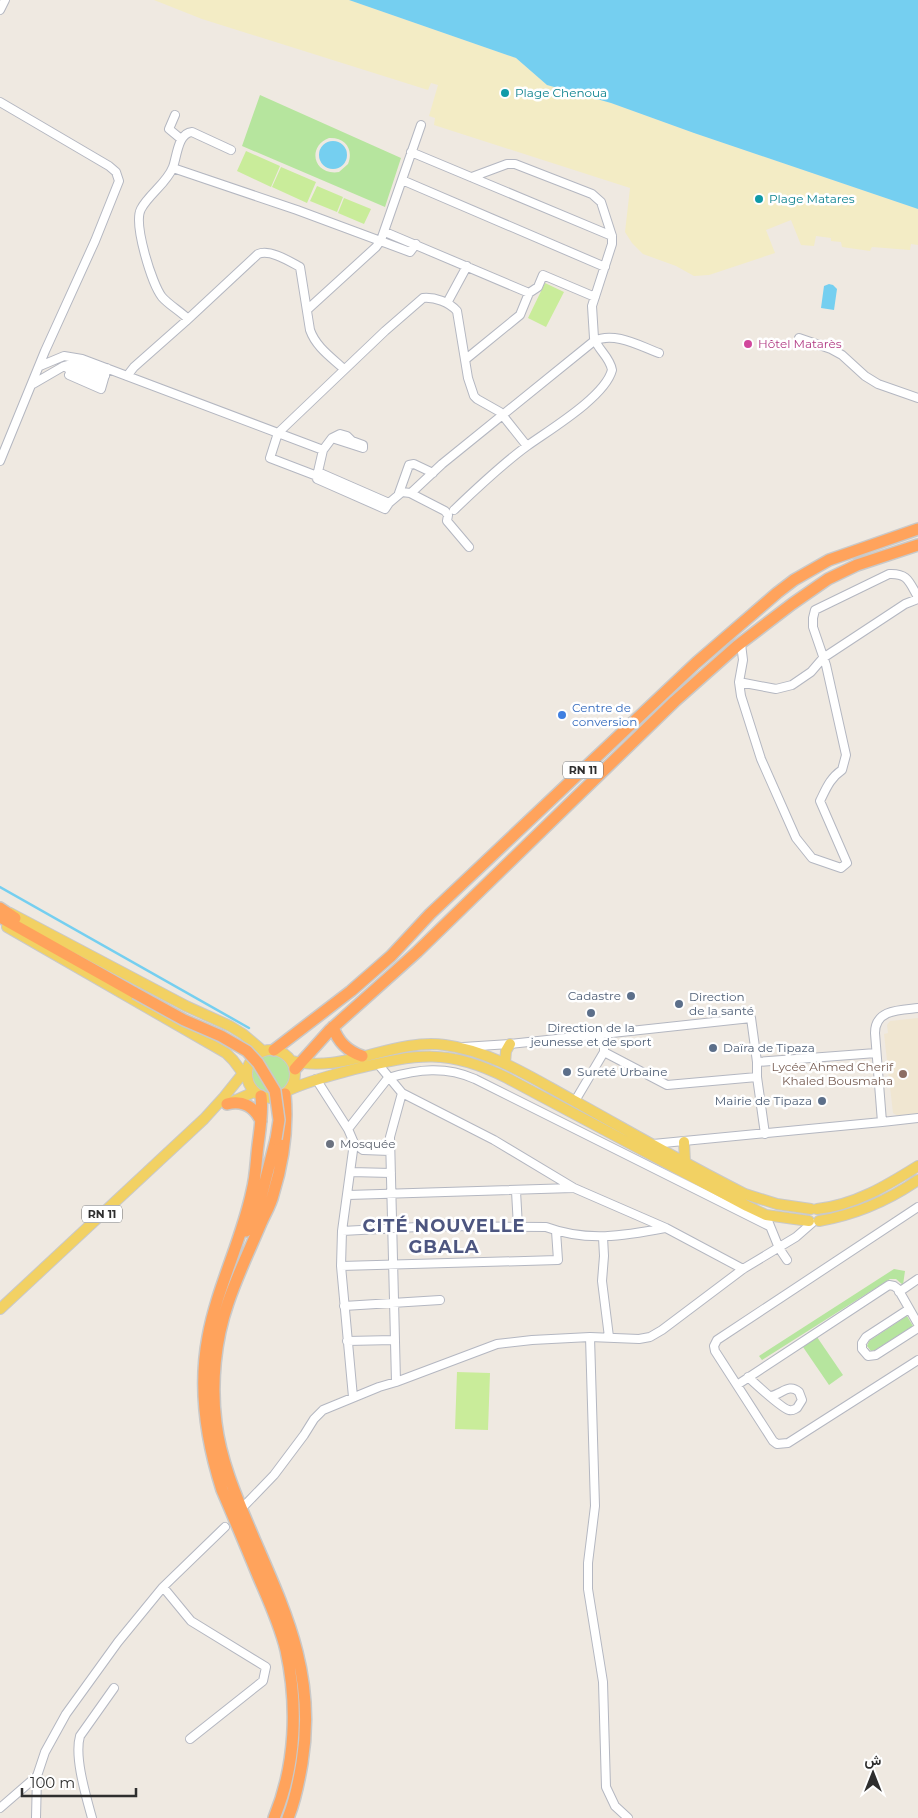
<svg xmlns="http://www.w3.org/2000/svg" width="918" height="1818" viewBox="0 0 918 1818" font-family="Montserrat,Vazirmatn,sans-serif">
	<style>
		.education { fill: #f0e6d1 }
		.green { fill: #b6e59e; fill-rule: evenodd }
		.sand { fill: #f3ecc5 }
		.pitch { fill: #c9ec9a }
		.water { fill: #75cff0 }
		.lines { fill: none; stroke-linecap: round; stroke-linejoin: round }
		.stream { stroke: #75cff0; stroke-width: 2.5 }
		.minor-casing { stroke: #b4b7c1; stroke-width: 10 }
		.major-casing { stroke: #c9c9c9; stroke-width: 12 }
		.highway-casing { stroke: #c9c9c9; stroke-width: 14 }
		.minor { stroke: #fff; stroke-width: 8 }
		.major { stroke: #f2d163; stroke-width: 10 }
		.highway { stroke: #ffa35c; stroke-width: 11 }
		.highway-bridge-casing { stroke: #c9c9c9; stroke-width: 14; stroke-linecap: butt }
		.highway-bridge { stroke: #ffa35c; stroke-width: 11 }
		.culture-dot { fill: #0f9aa8; stroke: #fff; stroke-width: 2 }
		.hotel-dot { fill: #d1479c; stroke: #fff; stroke-width: 2 }
		.shop-dot { fill: #3f7fe0; stroke: #fff; stroke-width: 2 }
		.service-dot { fill: #5c6f8a; stroke: #fff; stroke-width: 2 }
		.education-dot { fill: #8d6e63; stroke: #fff; stroke-width: 2 }
		.worship-dot { fill: #6b7280; stroke: #fff; stroke-width: 2 }
		.labels { text-anchor: middle; stroke-width: 5; stroke-linejoin: round; paint-order: stroke }
		.shield { fill: #fff; stroke: #6d6d6d; stroke-width: 1 }
		.shield-label { font-size: 11px; font-weight: bold; fill: #2e2e2e }
		.culture-label { font-size: 12px; fill: #0d838f; stroke: #fff; text-anchor: start }
		.hotel-label { font-size: 12px; fill: #b23c85; stroke: #fff; text-anchor: start }
		.shop-label { font-size: 12px; fill: #366cbe; stroke: #fff; text-anchor: start }
		.service-label { font-size: 12px; fill: #4e5e75; stroke: #fff; text-anchor: start }
		.education-label { font-size: 12px; fill: #785e54; stroke: #fff; text-anchor: end }
		.worship-label { font-size: 12px; fill: #5b616d; stroke: #fff; text-anchor: start }
		.district-label { font-size: 18px; font-weight: bold; letter-spacing: 1px; fill: #4d5680; stroke: #fff }
	</style>
	<rect width="100%" height="100%" fill="#efe9e1"/>
	<path class="education" d="M918 1018V1114L900 1117 893 1113 884 1034 888 1033 887 1025 890 1021Z"/>
	<path class="green" d="M260 95 401 158 385 207 242 146ZM329 138C345 137 354 149 348 164L339 172C314 176 306 147 329 138Z
		M251 1074a20 20 0 1 1 40 0a20 20 0 1 1-40 0Z
		M894 1269 905 1271 903 1285 896 1279H890L762 1360 759 1356Z
		M907 1316 913 1326 875 1350 871 1351 867 1346 869 1341Z
		M817 1337 843 1375 829 1385 803 1347Z"/>
	<path class="sand" d="M154 0H349L516 58 547 85 611 103 694 133 918 209V245L911 244 910 250 872 247 870 251 842 247 841 242 831 241V238L816 236 814 246 801 245 791 220 766 230 775 253 709 275 694 276 676 266 643 254 632 243 625 232 630 188 434 125 435 118 429 116 438 85 431 83 428 90 202 19Z"/>
	<path class="pitch" d="M246 151 280 166 271 187 237 171Z
		M281 167 316 182 307 203 272 187Z
		M317 186 343 197 337 212 310 201Z
		M344 198 371 209 364 224 338 213Z
		M545 283 564 292 546 327 528 318Z
		M457 1372 490 1373 488 1430 455 1429Z"/>
	<path class="water" d="M349 0H918V209L694 133 611 103 547 85 516 58Z
		M319 155a14 14 0 1 1 28 0a14 14 0 1 1-28 0Z
		M829 284 833 285 837 289 834 310 821 308 824 286Z"/>
	<g class="lines">
		<path class="stream" d="M0 887 249 1028"/>
		<defs>
			<path id="minor" d="M0 10 5 0
				M0 102 109 166 116 172 119 181 95 241 45 351 0 461
				M175 115 169 129 181 139
				M411 152 612 236
				M173 168 297 210 410 252 416 244
				M402 180 605 267
				M385 232 529 293 538 287 543 275 595 297
				M447 303 467 266
				M308 309 376 247 381 240 421 125
				M188 319C180 311 169 305 162 297 152 284 133 224 141 209 149 194 167 183 173 167 177 156 178 133 192 132L231 150
				M799 338 831 349 842 355 865 376 878 384 918 398
				M466 359 520 315 529 293
				M40 366 64 356 82 359 323 450 317 476
				M67 368 103 382
				M105 376 80 366 72 368 69 375 101 389C103 382 105 375 107 368
				M127 376 134 367 186 321 258 254C270 249 289 261 300 267L310 330C316 347 331 357 344 369
				M33 384 64 366 78 362
				M323 450 332 438 340 434 347 436 352 441 363 445V448L332 438
				M318 472 389 503 402 492 410 493 445 511 448 515 447 521 469 547
				M399 493 409 465 414 464 433 473
				M411 493 442 464 594 341C614 331 640 346 659 353
				M389 503 385 509 317 479V476L270 458 278 433 385 331 423 298C435 297 449 302 457 311L468 378 474 396 477 399 500 412 527 446
				M454 510C477 488 501 465 527 446 549 430 605 397 612 370 610 357 598 350 594 338L592 306 612 244V236L601 202 592 194 515 164H507L472 177
				M741 644 743 660 739 682 741 696 761 759 796 838 812 858 841 868 847 863 820 801C826 789 830 778 842 770L846 755 826 665 813 627V618L815 610 889 574C908 573 909 582 918 597
				M739 682 776 689 792 685 811 672 823 658 905 604 918 599
				M918 1008C901 1010 875 1009 875 1033L882 1122 918 1118
				M604 1034V1052
				M463 1047 510 1044 751 1018 757 1062 876 1053
				M378 1064 402 1093 494 1140 574 1188 666 1228 743 1269
				M757 1077 765 1134
				M316 1079 348 1129 354 1143 342 1231 341 1266 353 1397
				M575 1101 604 1052 667 1085 757 1077V1062
				M348 1129 388 1078C418 1069 446 1066 475 1079L769 1226
				M354 1143 363 1150 390 1151
				M653 1144 882 1122
				M351 1172 391 1173
				M516 1191 518 1227
				M348 1195 573 1188
				M918 1207 717 1340 714 1346 715 1351 773 1441 777 1444 788 1443 918 1360
				M768 1221 779 1248 787 1260
				M342 1231 437 1226 546 1227C586 1242 624 1236 665 1228
				M603 1237 604 1256 602 1281 609 1337
				M341 1266 558 1260 556 1231
				M899 1292 918 1279
				M344 1306 440 1300
				M909 1309 866 1337 862 1343V1349L868 1356 876 1355 918 1328
				M590 1337 595 1506 588 1563V1589L603 1682 606 1787 615 1806 628 1818
				M347 1341 394 1340
				M748 1377C756 1384 782 1409 789 1410 792 1411 793 1410 797 1408L802 1400 799 1392C789 1383 782 1394 771 1396
				M396 1382 390 1137 402 1093
				M737 1385 889 1285 894 1286 898 1289 918 1324
				M245 1505 274 1475 304 1435 314 1419 323 1410 379 1387 396 1382 497 1344 532 1340 590 1337 639 1339 650 1337 662 1330 743 1269 796 1237 812 1223
				M163 1587 191 1621 266 1667 263 1681 190 1739
				M0 1808 37 1776
				M36 1818 37 1776 45 1752 66 1714 118 1642 163 1587 225 1527
				M92 1818C86 1796 74 1757 80 1736L114 1688"/>
			<path id="major" d="M10 913 186 1006 230 1026 243 1034 263 1051
				M7 927 226 1053 233 1060 248 1080
				M247 1074a24 24 0 1 1 48 0a24 24 0 1 1-48 0Z
				M292 1061C343 1074 393 1038 445 1045 490 1051 529 1076 569 1098 627 1130 685 1164 745 1194L777 1204 811 1209
				M505 1063 506 1051 510 1044
				M289 1090C311 1080 333 1075 355 1069 417 1054 448 1048 507 1078L747 1206 766 1215 809 1221
				M227 1104 254 1092
				M684 1142 685 1162
				M817 1209C855 1205 886 1186 918 1166
				M819 1221C854 1215 889 1200 918 1180
				M0 1309 204 1119 224 1097 248 1067"/>
			<path id="highway" d="M0 908 15 918
				M0 917 135 993
				M333 1027C338 1042 347 1051 362 1056
				M274 1050 351 991 391 956 430 914 696 663 777 593 794 580 829 560 918 529
				M295 1069 330 1030 417 952 675 701 737 646 792 604 828 579 857 565 918 545
				M285 1094C288 1127 283 1163 273 1195 271 1204 265 1214 261 1223 250 1249 237 1276 228 1303 215 1340 211 1384 216 1423 221 1464 239 1503 255 1541 288 1617 316 1678 302 1763 299 1781 295 1801 288 1818
				M261 1096C263 1112 260 1129 258 1145 256 1160 256 1176 252 1191 242 1240 217 1287 208 1337 198 1389 206 1440 222 1490 235 1520 247 1549 259 1578 269 1601 280 1625 286 1650 298 1705 296 1765 274 1818
				M227 1104C242 1100 254 1106 261 1121
				M260 1201 276 1139
				M246 1231 260 1201 255 1224"/>
		</defs>
		<use href="#minor" class="minor-casing"/>
		<use href="#major" class="major-casing"/>
		<use href="#highway" class="highway-casing"/>
		<use href="#minor" class="minor"/>
		<use href="#major" class="major"/>
		<use href="#highway" class="highway"/>
		<defs>
			<path id="highway-bridge" d="M135 993 184 1020 221 1036 247 1051 258 1063 275 1091 279 1120 276 1139"/>
		</defs>
		<use href="#highway-bridge" class="highway-bridge-casing"/>
		<use href="#highway-bridge" class="highway-bridge"/>
	</g>
	<g class="culture-dot">
		<circle cx="505" cy="93" r="5"/>
		<circle cx="759" cy="199" r="5"/>
	</g>
	<circle class="hotel-dot" cx="748" cy="344" r="5"/>
	<circle class="shop-dot" cx="562" cy="715" r="5"/>
	<g class="service-dot">
		<circle cx="631" cy="996" r="5"/>
		<circle cx="679" cy="1004" r="5"/>
		<circle cx="591" cy="1013" r="5"/>
		<circle cx="713" cy="1048" r="5"/>
		<circle cx="567" cy="1072" r="5"/>
		<circle cx="822" cy="1101" r="5"/>
	</g>
	<circle class="education-dot" cx="903" cy="1074" r="5"/>
	<circle class="worship-dot" cx="330" cy="1144" r="5"/>
	<g class="labels">
		<g class="shield">
			<rect x="563" y="761.5" width="40" height="17" rx="4"/>
			<rect x="82" y="1205.5" width="40" height="17" rx="4"/>
		</g>
		<g class="shield-label">
			<text x="583" y="774">RN 11</text>
			<text x="102" y="1218">RN 11</text>
		</g>
		<g class="culture-label">
			<text x="515" y="97">Plage Chenoua</text>
			<text x="769" y="203">Plage Matares</text>
		</g>
		<g class="hotel-label">
			<text x="758" y="348">Hôtel Matarès</text>
		</g>
		<g class="shop-label">
			<text x="572" y="712">Centre de<tspan x="572" dy="14">conversion</tspan></text>
		</g>
		<g class="service-label">
			<text x="621" y="1000" text-anchor="end">Cadastre</text>
			<text x="689" y="1001">Direction<tspan x="689" dy="14">de la santé</tspan></text>
			<text x="591" y="1032" text-anchor="middle">Direction de la<tspan x="591" dy="14">jeunesse et de sport</tspan></text>
			<text x="723" y="1052">Daïra de Tipaza</text>
			<text x="577" y="1076">Sureté Urbaine</text>
			<text x="812" y="1105" text-anchor="end">Mairie de Tipaza</text>
		</g>
		<g class="education-label">
			<text x="893" y="1071">Lycée Ahmed Cherif<tspan x="893" dy="14">Khaled Bousmaha</tspan></text>
		</g>
		<g class="worship-label">
			<text x="340" y="1148">Mosquée</text>
		</g>
		<g class="district-label">
			<text x="444" y="1232">CITÉ NOUVELLE<tspan x="444" dy="21">GBALA</tspan></text>
		</g>
	</g>
	<g transform="translate(873 1773)" stroke="#ffffff" stroke-width="4" paint-order="stroke">
	<path d="M0-4L9 19L0 12L-9 19Z" fill="#2e2e2e"/>
	<text y="-8" font-size="14" font-weight="bold" text-anchor="middle" fill="#2e2e2e">ش</text>
	</g>
	<path d="M22 1788v8h114v-8" fill="none" stroke="#2e2e2e" stroke-width="2.5"/>
	<text x="30" y="1788" font-size="15" fill="#2e2e2e" stroke="#ffffff" stroke-width="4" paint-order="stroke">100 m</text>
</svg>
